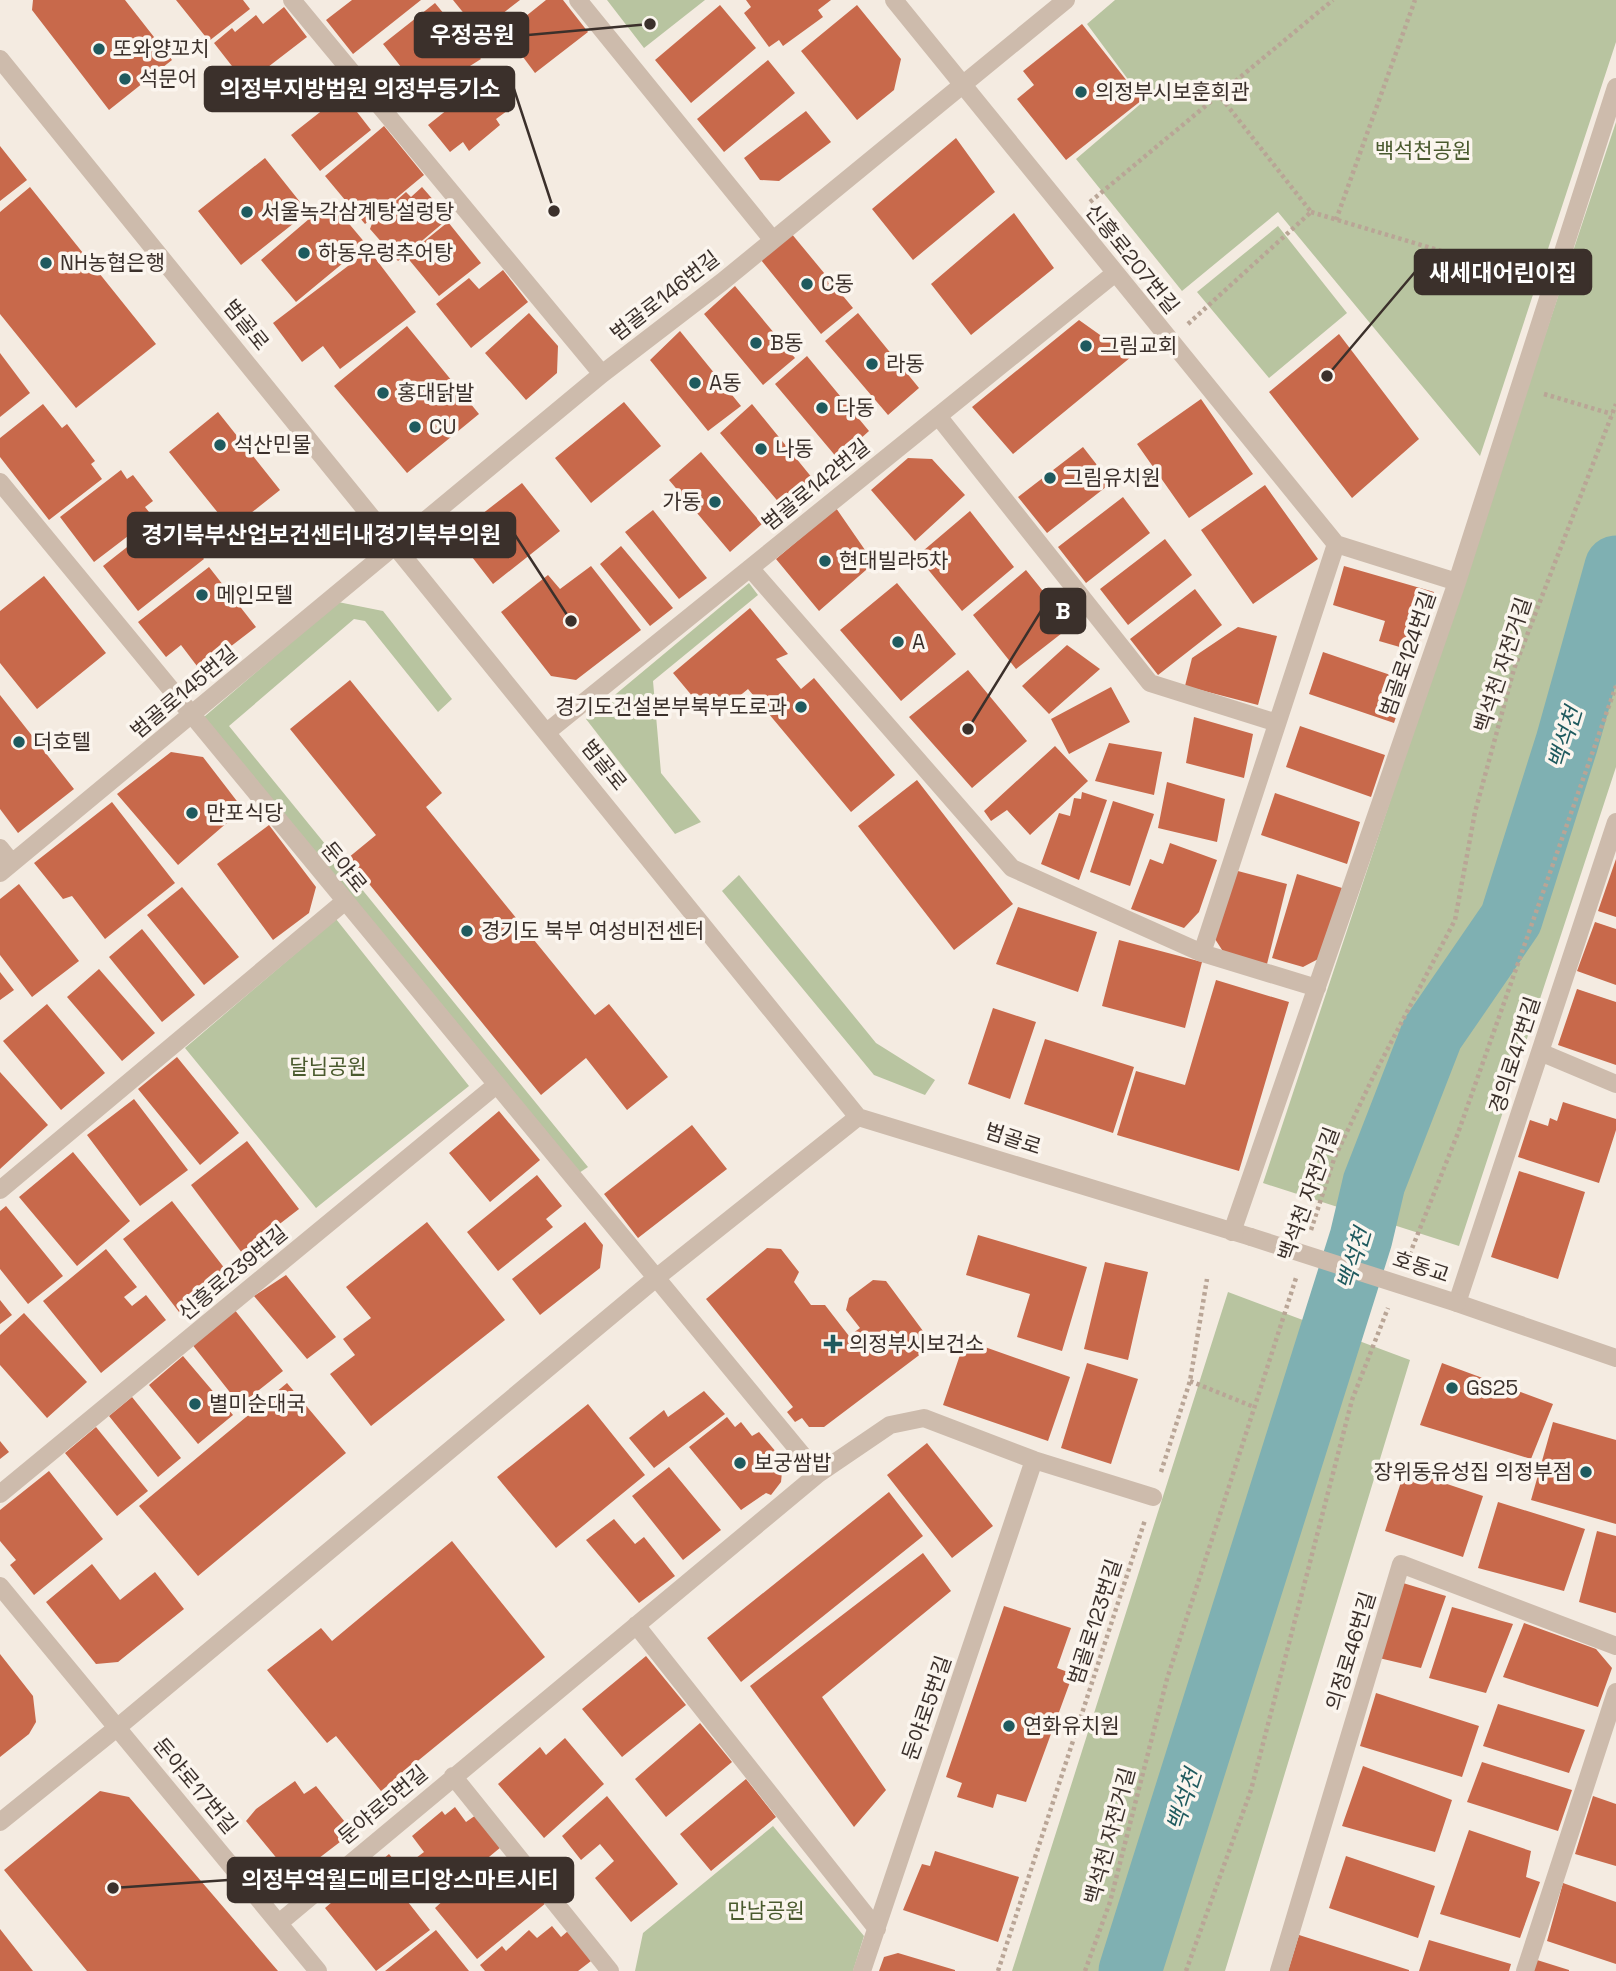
<svg xmlns="http://www.w3.org/2000/svg" width="1616" height="1971" viewBox="0 0 1616 1971" font-family="'Space Grotesk','Noto Sans KR',sans-serif">
	<style>
		.green { fill: #b8c4a0 }
		.lines { fill: none; stroke-linecap: round; stroke-linejoin: round }
		.river { stroke: #7fb0b2; stroke-width: 63 }
		.building { fill: #c8694b }
		.path { stroke: #b9a596; stroke-width: 4.5; stroke-dasharray: 3.5 3.5; stroke-linecap: butt }
		.minor { stroke: #cdbbac; stroke-width: 18 }
		.minor-bridge { stroke: #cdbbac; stroke-width: 18 }
		.poi-dot { fill: #1f5a5e; stroke: #fbf5ee; stroke-width: 2.5 }
		.labels { text-anchor: middle; stroke-width: 7; stroke-linejoin: round; paint-order: stroke }
		.poi-label { font-size: 21px; fill: #3b302b; stroke: #fbf5ee; text-anchor: start }
		.park-label { font-size: 21px; fill: #4a5a2e; stroke: #fbf5ee }
		.street-label { font-size: 21px; fill: #3b302b; stroke: #fbf5ee }
		.water-label { font-size: 23px; font-style: italic; fill: #1f5a5e; stroke: #fbf5ee }
		.leader { fill: none; stroke: #3b302b; stroke-width: 2.5 }
		.callout-dot { fill: #3b302b; stroke: #fbf5ee; stroke-width: 2.5 }
		.callout { fill: #3b302b; stroke: #3b302b; stroke-width: 2.5 }
		.callout-label { font-size: 23px; text-anchor: middle; font-weight: bold; fill: #fff }
	</style>
	<rect width="100%" height="100%" fill="#f4ebe1"/>
	<path class="green" d="M607 0H705L644 48Z
		M1115 0H1616V42L1480 456 1278 212 1182 291 1076 159 1144 101 1087 24Z
		M1616 122V767L1459 1246 1263 1183Z
		M1278 226 1347 313 1269 378 1197 292Z
		M749 583 758 595 653 681 661 773 701 822 675 834 586 719Z
		M338 602 383 611 452 699 438 712 365 621 354 619 229 726 588 1167 576 1175 204 717Z
		M739 875 876 1043 935 1080 925 1095 874 1075 722 891Z
		M336 919 469 1086 316 1208 185 1048Z
		M1228 1292 1410 1360 1225 1971H1012Z
		M773 1826 864 1936 853 1971H635L643 1933Z"/>
	<g class="lines">
		<path class="river" d="M1130 1971 1361 1238 1374 1183 1432 1034 1511 919 1567 742 1616 567"/>
	</g>
	<path class="building" d="M33 0H125L172 60 109 110 32 10Z
		M176 0H243L250 9 209 41Z
		M352 0H421L353 54 326 20Z
		M453 0H520L479 32Z
		M546 0H563L588 32 535 73 505 33Z
		M746 0H831L818 10 823 17 783 46 779 40 769 47 744 13 751 7Z
		M435 3 481 59 410 104 403 99 400 92 412 81 383 44Z
		M720 5 756 48 691 103 655 60Z
		M857 5 901 59 894 90 857 120 801 51Z
		M284 7 307 37 246 84 214 43 232 28 235 32 256 15 263 24Z
		M1082 24 1142 100 1066 160 1017 99 1034 85 1023 71Z
		M768 60 795 93 724 152 697 119Z
		M487 78 511 108 496 119 500 125 469 151 463 142 450 152 428 125Z
		M343 94 371 130 320 171 291 135Z
		M806 111 831 142 779 181 760 180 744 158Z
		M384 126 424 175 365 224 325 176Z
		M956 138 995 192 913 260 872 209Z
		M0 146 27 180 0 201Z
		M265 158 308 212 241 265 198 211Z
		M30 187 156 344 76 408 0 314V212Z
		M422 187 449 218 398 261 370 229 373 221 406 192 411 197Z
		M330 201 366 244 296 302 261 260Z
		M1014 213 1054 268 971 335 931 284Z
		M448 222 481 263 439 296 406 256Z
		M791 233 853 308 821 334 761 260Z
		M369 250 416 312 340 369 323 346 302 362 273 323Z
		M503 270 528 302 471 348 436 304 469 278 479 289Z
		M735 286 795 358 763 385 704 314Z
		M529 313 558 346 557 373 526 400 485 353Z
		M858 313 919 388 888 415 825 341Z
		M1079 320 1131 357 1013 454 972 407Z
		M407 326 479 414 407 473 334 386Z
		M680 331 741 406 708 431 650 360Z
		M1339 334 1419 439 1352 498 1269 392Z
		M0 353 30 393 0 417Z
		M807 356 869 431 838 459 775 384Z
		M1201 399 1253 474 1189 518 1137 444Z
		M624 402 661 446 591 503 555 458Z
		M43 404 62 428 67 424 95 461 91 464 102 479 49 520 0 457V438Z
		M752 404 813 479 781 505 720 433Z
		M218 412 280 490 231 529 169 452Z
		M1083 447 1111 483 1047 533 1018 497Z
		M701 452 762 524 730 552 669 480Z
		M908 458 932 459 965 495 915 541 871 490Z
		M121 470 127 479 133 475 153 501 145 507 153 517 94 562 60 517Z
		M522 483 560 531 493 584 455 535Z
		M1265 485 1318 559 1253 604 1201 530Z
		M1123 497 1150 533 1086 583 1058 547Z
		M836 508 874 563 819 611 776 559Z
		M653 510 707 578 679 599 625 532Z
		M970 511 1014 567 962 611 917 556Z
		M169 514 204 559 138 611 103 566Z
		M1165 539 1192 575 1128 625 1100 589Z
		M621 546 673 608 650 626 600 564Z
		M591 566 641 630 576 680 551 676 501 612 548 575 560 589Z
		M1344 566 1434 592 1417 652 1379 641 1385 621 1333 605Z
		M209 567 256 627 200 670 181 645 166 657 138 622Z
		M1026 570 1071 626 1016 669 973 615Z
		M44 576 106 653 37 709 0 663V611Z
		M897 583 956 654 901 701 840 630Z
		M1195 589 1222 625 1158 675 1130 639Z
		M750 608 788 654 776 659 801 689 814 678 895 775 851 812 748 689 720 712 706 695 698 703 673 673Z
		M1238 627 1277 636 1258 705 1185 686 1192 658Z
		M1067 645 1100 669 1049 714 1022 686Z
		M1323 652 1408 681 1394 723 1309 694Z
		M968 670 1027 741 972 788 909 717Z
		M350 680 442 793 426 807 595 1015 609 1004 668 1077 627 1110 586 1058 541 1095 348 858 376 835 290 729Z
		M1111 687 1130 722 1069 754 1051 719Z
		M0 695 74 789 18 833 0 809Z
		M1194 717 1253 734 1244 778 1186 763Z
		M1300 726 1385 755 1371 797 1286 767Z
		M1109 743 1162 752 1154 795 1095 781Z
		M1055 746 1088 781 1030 835 1007 810 991 821 984 811Z
		M171 752 203 757 243 809 178 865 117 794Z
		M917 780 1013 904 954 950 858 826Z
		M1167 782 1225 799 1217 842 1158 828Z
		M1082 792 1107 800 1079 880 1041 864 1059 813 1070 816 1074 798 1081 799Z
		M1275 793 1360 822 1347 864 1261 835Z
		M1113 801 1154 814 1130 886 1090 872Z
		M112 802 175 883 105 939 72 896 63 899 34 863Z
		M269 825 316 887 309 913 273 940 217 864Z
		M1170 843 1217 860 1199 912 1184 928 1131 909 1150 859 1163 864Z
		M1616 859V917L1598 911Z
		M1234 870 1287 884 1267 964 1224 953 1215 939Z
		M1297 874 1342 888 1322 957 1303 967 1272 958Z
		M19 884 79 961 32 997 0 955V899Z
		M182 887 239 957 204 985 147 915Z
		M1018 907 1097 932 1078 992 996 964Z
		M1595 922 1616 929V985L1577 971Z
		M142 929 195 995 162 1022 109 957Z
		M1119 940 1202 962 1185 1028 1102 1006Z
		M99 969 155 1033 122 1061 67 997Z
		M0 972 14 990 0 1000Z
		M1216 980 1289 1002 1239 1171 1117 1135 1136 1071 1185 1085Z
		M1577 989 1616 1002V1065L1558 1045Z
		M47 1004 105 1073 61 1110 3 1041Z
		M993 1008 1036 1022 1010 1099 968 1084Z
		M1045 1039 1134 1067 1113 1133 1024 1104Z
		M177 1057 239 1133 200 1165 138 1089Z
		M0 1072 48 1125 0 1169Z
		M134 1099 188 1170 140 1206 87 1135Z
		M1563 1102 1616 1119V1130L1599 1183 1518 1157 1530 1120 1548 1126 1550 1118 1557 1121Z
		M499 1111 540 1160 490 1202 449 1153Z
		M692 1125 727 1169 638 1238 604 1194Z
		M247 1141 299 1209 242 1253 191 1185Z
		M73 1152 130 1221 77 1266 19 1197Z
		M1519 1171 1585 1192 1558 1279 1491 1257Z
		M537 1175 562 1206 546 1219 553 1227 498 1271 467 1232Z
		M172 1201 229 1274 179 1312 123 1239Z
		M6 1206 63 1276 28 1304 0 1269V1211Z
		M427 1222 505 1320 371 1426 330 1374 355 1355 343 1339 371 1318 346 1287Z
		M585 1222 603 1245 600 1268 540 1315 512 1279Z
		M978 1235 1087 1267 1062 1351 1017 1337 1030 1294 966 1275Z
		M767 1248 781 1249 799 1272 794 1282 811 1305H825L849 1336 860 1328 846 1310 849 1298 873 1280 886 1281 926 1335 922 1353 824 1427H809L802 1418 795 1422 787 1412 793 1407 706 1299Z
		M106 1249 137 1287 124 1297 132 1306 146 1295 166 1320 101 1373 43 1301Z
		M1105 1262 1148 1272 1128 1360 1084 1349Z
		M286 1275 336 1337 307 1359 254 1296Z
		M0 1300 12 1315 0 1324Z
		M234 1309 283 1371 240 1405 191 1343Z
		M24 1313 87 1382 47 1418 0 1365V1335Z
		M965 1340 1070 1377 1048 1441 943 1405Z
		M183 1356 233 1415 198 1444 149 1385Z
		M1087 1363 1138 1379 1111 1464 1061 1448Z
		M1442 1363 1553 1404 1531 1459 1420 1425Z
		M287 1383 346 1453 198 1576 139 1506Z
		M704 1391 725 1414 654 1468 629 1438 664 1410 668 1417Z
		M132 1397 181 1458 158 1477 109 1416Z
		M588 1404 645 1475 556 1548 497 1477Z
		M727 1417 735 1427 741 1422 752 1436 759 1432 777 1453 782 1472 781 1482 771 1495 766 1493 741 1510 689 1447Z
		M1553 1422 1616 1440V1524L1531 1500Z
		M96 1427 148 1491 117 1516 65 1453Z
		M0 1441 9 1452 0 1459Z
		M927 1443 993 1526 952 1558 887 1475Z
		M669 1467 721 1530 683 1560 632 1496Z
		M1405 1470 1483 1496 1463 1557 1385 1531Z
		M49 1471 103 1539 34 1595 10 1565 16 1560 0 1541V1510Z
		M889 1492 923 1536 741 1682 707 1638Z
		M1498 1502 1585 1529 1564 1591 1478 1568Z
		M614 1519 635 1544 644 1537 675 1576 639 1603 586 1540Z
		M1597 1531 1616 1536V1613L1579 1602Z
		M452 1541 545 1657 381 1791 336 1736 327 1743 267 1670 321 1628 332 1641Z
		M923 1553 951 1591 822 1697 886 1790 854 1827 750 1686Z
		M92 1564 120 1600 155 1572 184 1609 118 1662 96 1664 46 1602Z
		M1403 1583 1446 1596 1421 1668 1379 1658Z
		M1004 1606 1071 1628 1057 1668 1073 1674 1026 1802 997 1794 993 1808 957 1797 962 1783 946 1777Z
		M1452 1607 1513 1624 1486 1693 1429 1678Z
		M1524 1623 1596 1649 1612 1668 1598 1707 1503 1677Z
		M0 1654 33 1696 36 1722 29 1734 0 1757Z
		M646 1656 686 1705 622 1757 582 1709Z
		M1376 1693 1479 1726 1462 1777 1360 1746Z
		M1498 1704 1585 1730 1569 1773 1483 1746Z
		M700 1723 732 1762 666 1817 635 1779Z
		M565 1738 604 1784 544 1838 498 1784 540 1747 546 1755Z
		M1482 1762 1572 1790 1558 1831 1467 1802Z
		M1363 1766 1452 1800 1435 1852 1342 1826Z
		M746 1779 776 1817 711 1871 680 1834Z
		M295 1781 304 1794 316 1786 353 1832 293 1878 246 1821 256 1809Z
		M100 1791 129 1797 278 1971H87L4 1870Z
		M607 1796 678 1884 631 1922 595 1878 614 1861 600 1844 581 1860 562 1836Z
		M1593 1796 1616 1804V1866L1575 1854Z
		M455 1807 466 1822 476 1815 501 1847 437 1900 408 1864 424 1852 412 1836 442 1811 445 1815Z
		M1469 1830 1531 1851 1526 1877 1540 1882 1520 1938 1440 1914Z
		M935 1851 1019 1877 998 1942 903 1910 922 1864 930 1866Z
		M389 1854 405 1874 393 1883 430 1930 376 1971 325 1908Z
		M1346 1856 1435 1886 1418 1938 1329 1908Z
		M506 1868 515 1879 522 1874 546 1903 477 1959 435 1908 457 1888 460 1894 484 1873 491 1880Z
		M1563 1883 1616 1902V1964L1547 1941Z
		M552 1926 561 1937 568 1931 591 1961 578 1971H485L480 1965 502 1946 506 1951 529 1930 537 1938Z
		M0 1929 33 1971H0Z
		M436 1930 469 1971H385Z
		M1299 1935 1409 1970V1971H1288Z
		M1429 1940 1511 1964 1509 1971H1419Z
		M898 1953 955 1970V1971H879L884 1957Z
		M1537 1960 1569 1970V1971H1533Z"/>
	<g class="lines">
		<path class="path" d="M1090 202 1333 0
			M1311 212 1528 277
			M1336 220 1415 0
			M1188 324 1311 212 1219 95
			M1544 394 1612 414
			M1311 1230 1334 1159 1374 1075 1455 920 1475 812 1514 669 1616 404
			M1407 1261 1458 1133 1616 686
			M1190 1381 1254 1407
			M1161 1472 1190 1381 1207 1279
			M998 1971 1145 1520
			M1085 1971 1110 1902 1167 1679 1296 1278
			M1186 1971 1251 1790 1352 1400 1388 1308"/>
		<path class="minor" d="M292 0 602 374
			M578 0 772 239
			M894 0 1336 544 1457 582
			M0 59 858 1117 1251 1237
			M938 416 1150 683 1277 723
			M0 482 818 1474
			M750 568 1012 868 1202 953 1317 988
			M547 732 1114 274
			M1616 822 1457 1303 1616 1358
			M0 848 12 863
			M0 873 602 374 722 282 1066 0
			M1202 953 1336 544
			M1540 1052 1616 1084
			M0 1190 344 902
			M1232 1232 1457 582 1616 87
			M0 1494 495 1086
			M0 1586 318 1971
			M636 1625 877 1929
			M453 1776 610 1971
			M0 1822 118 1727 656 1278 858 1117
			M279 1923 818 1474 890 1425 924 1418 1034 1460 1153 1497
			M862 1971 1034 1460
			M1279 1971 1401 1564 1616 1646
			M1525 1971 1616 1692"/>
		<path class="minor-bridge" d="M1251 1237 1457 1303"/>
	</g>
	<g class="poi-dot">
		<circle cx="99" cy="49" r="7"/>
		<circle cx="125" cy="79" r="7"/>
		<circle cx="1081" cy="92" r="7"/>
		<circle cx="247" cy="212" r="7"/>
		<circle cx="304" cy="253" r="7"/>
		<circle cx="46" cy="263" r="7"/>
		<circle cx="807" cy="284" r="7"/>
		<circle cx="756" cy="343" r="7"/>
		<circle cx="1086" cy="346" r="7"/>
		<circle cx="872" cy="364" r="7"/>
		<circle cx="695" cy="383" r="7"/>
		<circle cx="383" cy="393" r="7"/>
		<circle cx="822" cy="408" r="7"/>
		<circle cx="415" cy="427" r="7"/>
		<circle cx="220" cy="445" r="7"/>
		<circle cx="761" cy="449" r="7"/>
		<circle cx="1050" cy="478" r="7"/>
		<circle cx="715" cy="502" r="7"/>
		<circle cx="825" cy="561" r="7"/>
		<circle cx="202" cy="595" r="7"/>
		<circle cx="898" cy="642" r="7"/>
		<circle cx="801" cy="707" r="7"/>
		<circle cx="19" cy="742" r="7"/>
		<circle cx="192" cy="813" r="7"/>
		<circle cx="467" cy="931" r="7"/>
		<path d="M829.5 1333.5h7v7h7v7h-7v7h-7v-7h-7v-7h7z"/>
		<circle cx="1452" cy="1388" r="7"/>
		<circle cx="195" cy="1404" r="7"/>
		<circle cx="740" cy="1463" r="7"/>
		<circle cx="1586" cy="1472" r="7"/>
		<circle cx="1009" cy="1726" r="7"/>
	</g>
	<g class="labels">
		<g class="poi-label">
			<text x="113" y="56">또와양꼬치</text>
			<text x="139" y="86">석문어</text>
			<text x="1095" y="99">의정부시보훈회관</text>
			<text x="261" y="219">서울녹각삼계탕설렁탕</text>
			<text x="318" y="260">하동우렁추어탕</text>
			<text x="60" y="270">NH농협은행</text>
			<text x="821" y="291">C동</text>
			<text x="770" y="350">B동</text>
			<text x="1100" y="353">그림교회</text>
			<text x="886" y="371">라동</text>
			<text x="709" y="390">A동</text>
			<text x="397" y="400">홍대닭발</text>
			<text x="836" y="415">다동</text>
			<text x="429" y="434">CU</text>
			<text x="234" y="452">석산민물</text>
			<text x="775" y="456">나동</text>
			<text x="1064" y="485">그림유치원</text>
			<text x="701" y="509" text-anchor="end">가동</text>
			<text x="839" y="568">현대빌라5차</text>
			<text x="216" y="602">메인모텔</text>
			<text x="912" y="649">A</text>
			<text x="787" y="714" text-anchor="end">경기도건설본부북부도로과</text>
			<text x="33" y="749">더호텔</text>
			<text x="206" y="820">만포식당</text>
			<text x="481" y="938">경기도 북부 여성비전센터</text>
			<text x="849" y="1351">의정부시보건소</text>
			<text x="1466" y="1395">GS25</text>
			<text x="209" y="1411">별미순대국</text>
			<text x="754" y="1470">보궁쌈밥</text>
			<text x="1572" y="1479" text-anchor="end">장위동유성집 의정부점</text>
			<text x="1023" y="1733">연화유치원</text>
		</g>
		<g class="park-label">
			<text x="1423" y="158">백석천공원</text>
			<text x="328" y="1074">달님공원</text>
			<text x="766" y="1918">만남공원</text>
		</g>
		<g class="street-label">
			<text transform="translate(1132 259) rotate(51)" y="7">신흥로207번길</text>
			<text transform="translate(665 296) rotate(-38)" y="7">범골로146번길</text>
			<text transform="translate(246 325) rotate(51)" y="7">범골로</text>
			<text transform="translate(816 485) rotate(-39)" y="7">범골로142번길</text>
			<text transform="translate(1408 654) rotate(-71)" y="7">범골로124번길</text>
			<text transform="translate(1503 665) rotate(-72)" y="7">백석천 자전거길</text>
			<text transform="translate(184 692) rotate(-40)" y="7">범골로145번길</text>
			<text transform="translate(604 765) rotate(51)" y="7">범골로</text>
			<text transform="translate(344 867) rotate(51)" y="7">둔야로</text>
			<text transform="translate(1515 1055) rotate(-72)" y="7">경의로47번길</text>
			<text transform="translate(1013 1139) rotate(18)" y="7">범골로</text>
			<text transform="translate(1309 1194) rotate(-70)" y="7">백석천 자전거길</text>
			<text transform="translate(1421 1267) rotate(18)" y="7">호동교</text>
			<text transform="translate(233 1273) rotate(-40)" y="7">신흥로239번길</text>
			<text transform="translate(1095 1622) rotate(-72)" y="7">범골로123번길</text>
			<text transform="translate(1351 1651) rotate(-73)" y="7">의정로46번길</text>
			<text transform="translate(927 1708) rotate(-71)" y="7">둔야로5번길</text>
			<text transform="translate(195 1786) rotate(50)" y="7">둔야로17번길</text>
			<text transform="translate(383 1805) rotate(-40)" y="7">둔야로5번길</text>
			<text transform="translate(1110 1836) rotate(-75)" y="7">백석천 자전거길</text>
		</g>
		<g class="water-label">
			<text transform="translate(1565 738) rotate(-73)" y="8">백석천</text>
			<text transform="translate(1354 1259) rotate(-73)" y="8">백석천</text>
			<text transform="translate(1184 1800) rotate(-72)" y="8">백석천</text>
		</g>
	</g>
	<path class="leader" d="M650 24L528 35M554 211L514 89M1327 376L1415 272M571 621L515 535M968 729L1041 611M113 1888L228 1880"/>
	<g class="callout-dot">
		<circle cx="650" cy="24" r="7"/>
		<circle cx="554" cy="211" r="7"/>
		<circle cx="1327" cy="376" r="7"/>
		<circle cx="571" cy="621" r="7"/>
		<circle cx="968" cy="729" r="7"/>
		<circle cx="113" cy="1888" r="7"/>
	</g>
	<g class="callout">
		<rect x="415" y="13" width="113" height="44" rx="7"/>
		<rect x="205" y="67" width="309" height="44" rx="7"/>
		<rect x="1415" y="250" width="176" height="44" rx="7"/>
		<rect x="128" y="513" width="387" height="44" rx="7"/>
		<rect x="1041" y="589" width="44" height="44" rx="7"/>
		<rect x="228" y="1858" width="345" height="44" rx="7"/>
	</g>
	<g class="callout-label">
		<text x="472" y="43">우정공원</text>
		<text x="360" y="97">의정부지방법원 의정부등기소</text>
		<text x="1503" y="281">새세대어린이집</text>
		<text x="321" y="543">경기북부산업보건센터내경기북부의원</text>
		<text x="1063" y="619">B</text>
		<text x="400" y="1888">의정부역월드메르디앙스마트시티</text>
	</g>
</svg>
